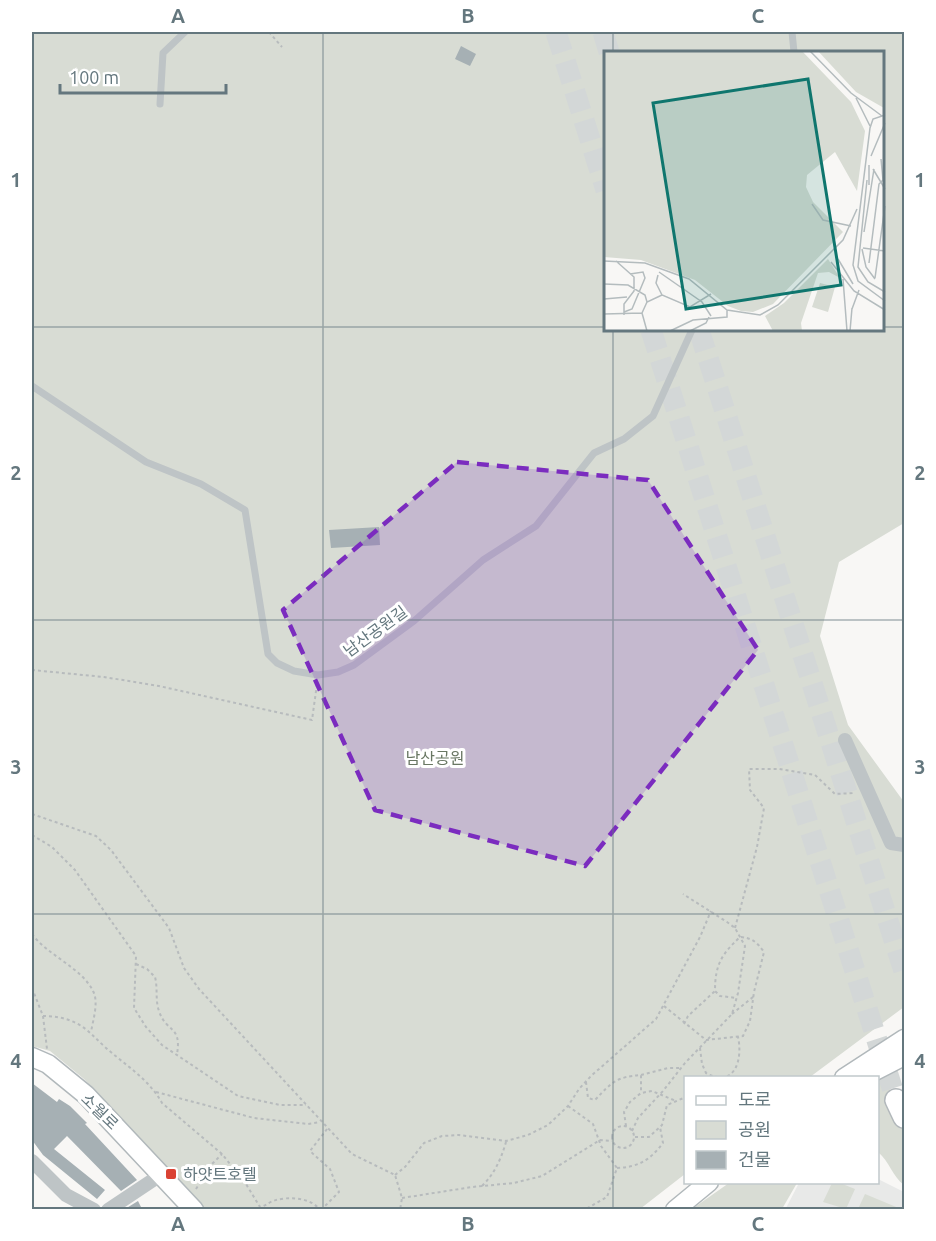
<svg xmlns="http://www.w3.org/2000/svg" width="936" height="1241" viewBox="0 0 936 1241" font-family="Ubuntu,'Noto Sans KR',sans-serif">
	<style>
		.built { fill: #e8e9e8 }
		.green { fill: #d8dcd4; fill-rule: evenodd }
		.building { fill: #a6b0b4 }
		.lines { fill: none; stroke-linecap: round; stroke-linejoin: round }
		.primary-tunnel { stroke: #d3d7d7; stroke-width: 21; stroke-dasharray: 21 10; stroke-linecap: butt }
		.secondary-casing { stroke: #b1b8bb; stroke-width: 21 }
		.primary-casing { stroke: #b2b8bb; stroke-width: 24 }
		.path { stroke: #b7bbbd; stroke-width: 2; stroke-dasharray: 3 3; stroke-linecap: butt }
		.service { stroke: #bec4c6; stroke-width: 7 }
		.minor { stroke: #bec4c6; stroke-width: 14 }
		.secondary { stroke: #fff; stroke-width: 18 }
		.primary { stroke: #fff; stroke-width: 21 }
		.marked { fill: #7b2cbf; fill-opacity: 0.2; stroke: #7b2cbf; stroke-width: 4.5; stroke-dasharray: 12 8; stroke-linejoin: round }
		.grid { fill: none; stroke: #64777e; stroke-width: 1.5; stroke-opacity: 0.55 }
		.poi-dot { fill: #da4233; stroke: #fff; stroke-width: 2 }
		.labels { text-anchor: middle; stroke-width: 6; stroke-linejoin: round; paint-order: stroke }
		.street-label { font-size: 16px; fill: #64777e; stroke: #fff }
		.park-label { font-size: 16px; fill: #697763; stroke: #fff }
		.poi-label { font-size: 16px; fill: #64777e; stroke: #fff; text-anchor: start }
		.inset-road { fill: none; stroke: #b4bcbe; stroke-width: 1.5 }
		.view { fill: #0f766e; fill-opacity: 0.15; stroke: #0f766e; stroke-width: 3 }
		.inset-edge { fill: none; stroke: #64777e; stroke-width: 3 }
		.neatline { fill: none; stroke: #64777e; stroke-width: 2 }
		.grid-label { font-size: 20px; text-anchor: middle; font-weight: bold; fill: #64777e }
	</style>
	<rect width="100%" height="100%" fill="#f8f7f5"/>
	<path class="built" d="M878 1179 904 1192V1209L785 1210 799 1183 878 1182Z"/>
	<path class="green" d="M32 32H904V523L839 562 820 636 848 725 904 802V1007L810 1077 686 1078 685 1174 640 1209H204L84 1079 50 1051 32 1046ZM606 52H884V330H606Z
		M886 1079 904 1127V1185C893 1177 889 1161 878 1152V1083Z
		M729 1183V1182L797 1183 782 1209H692Z
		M832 1183H840L855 1189 846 1209 823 1202Z
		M865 1194 901 1209H858Z"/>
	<path class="building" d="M461 46 476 54 470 66 455 59Z
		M379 527 380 545 331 548 329 530Z
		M32 1083 57 1102 59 1099 70 1106 87 1123 85 1124 137 1180 121 1191 67 1136 54 1149 105 1190 97 1199 43 1155 32 1140Z
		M138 1201 142 1209H125Z"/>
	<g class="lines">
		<path class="primary-tunnel" d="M556 32 606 190
			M603 32 609 52
			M651 330 896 1100
			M699 330 904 971"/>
		<defs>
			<path id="secondary" d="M32 1057 48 1064 86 1095 194 1210
				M867 1075 904 1056
				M844 1078 904 1039
				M675 1210 709 1182"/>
			<path id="primary" d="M896 1100 904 1117"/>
		</defs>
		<use href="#secondary" class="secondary-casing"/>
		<use href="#primary" class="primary-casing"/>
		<path class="path" d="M269 32 282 47
			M32 670 104 677 159 686 312 720 317 684
			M32 814 96 836 111 850 169 928 184 968 199 989 352 1154 395 1175 402 1198 400 1210
			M32 835 52 847 75 870 136 956 134 1008 146 1027 162 1045 238 1096 280 1105H306
			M735 928 757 847 764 808 750 790 749 769H779L815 775 835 794 855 793
			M32 934C47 955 82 968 93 991 99 1002 93 1020 91 1032
			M136 964 147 969 155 977C158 988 155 1000 159 1011 166 1033 182 1025 177 1054
			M32 988 43 1016 47 1049
			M664 1006 706 1040 743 1036 750 1021 754 992 764 952C757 942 752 938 740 937 722 954 715 964 715 991L720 996 737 998
			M732 1014 753 997
			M43 1016C54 1016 66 1018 76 1023 88 1029 95 1038 105 1047 125 1065 149 1079 162 1103L222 1154 246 1184 260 1207C265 1206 268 1203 273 1201 287 1196 311 1197 320 1210
			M684 1024 688 1016 715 991
			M700 1048 702 1064 706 1073C735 1089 743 1059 738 1037
			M641 1075 668 1068H681
			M586 1082 588 1098 595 1100C612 1082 616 1077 641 1075V1093
			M156 1092 254 1118 308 1124 320 1122
			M568 1106 593 1124 601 1146 617 1168 607 1197 584 1210
			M612 1137a11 11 0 1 1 22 0a11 11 0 1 1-22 0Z
			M626 1126 624 1112 630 1102 641 1093 652 1091 676 1101
			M632 1131 638 1118 663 1091 685 1063 732 1014 738 993 745 946 735 928 727 922 683 894
			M635 1137H649L662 1125 667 1105 686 1097
			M617 1168C639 1167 650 1160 663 1143L660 1127
			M395 1175 405 1167 424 1143 442 1136 459 1135 506 1141 528 1135 548 1125 568 1106 579 1089 591 1076 656 1019 700 937 711 911
			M482 1186C495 1173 501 1159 506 1142
			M196 1189 210 1166 222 1154
			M402 1198 472 1187 514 1183 542 1176 600 1140 612 1141
			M321 1210 339 1192 330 1169 310 1151 327 1129"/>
		<path class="service" d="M792 32 794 52
			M160 104 163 53 185 32
			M32 386 146 462 201 484 245 510 268 654 277 663 294 671 318 675 338 672 354 665 414 621 483 560 536 526 594 453 624 439 653 416 692 330"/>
		<path class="minor" d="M845 740 891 843 904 845
			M32 1161 66 1195 94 1210
			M108 1210 162 1174"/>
		<use href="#secondary" class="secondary"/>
		<use href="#primary" class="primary"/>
	</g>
	<path class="marked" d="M457 462 648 480 758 650 585 866 375 810 283 610Z"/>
	<path class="grid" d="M323 32V1210M613 32V52M32 327H606M884 327H904M613 330V1210M32 620H904M32 914H904"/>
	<rect class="poi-dot" x="165" y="1168" width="12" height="12" rx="3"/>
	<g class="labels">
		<g class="street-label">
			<text transform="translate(375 631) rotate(-36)" y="6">남산공원길</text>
			<text transform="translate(100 1111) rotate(44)" y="6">소월로</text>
		</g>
		<g class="park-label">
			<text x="435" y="764">남산공원</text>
		</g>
		<g class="poi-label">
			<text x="183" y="1180">하얏트호텔</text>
		</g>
	</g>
	<g transform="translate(604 51)">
		<rect width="280" height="280" fill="#f8f7f5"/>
		<path d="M0 0H198L247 51 261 80 253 140 231 101 203 124 202 136 209 151 239 181 169 253 149 261 137 260 124 255 91 229 37 209 0 206ZM214 0H280V57L252 41ZM224 208 236 227 225 221 214 222 197 272 198 280H169L161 265 180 252ZM216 232 231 236 224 261 208 256Z" fill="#d8dcd4"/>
		<path class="inset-road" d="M206 0 247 42 278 65M252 47 266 75M281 64 269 68 266 77 249 214 254 230 281 250M267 105 281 72M269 118 281 138M263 129 254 216 264 231 281 241M265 134V114M208 153 219 169 247 175M260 181 270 118M259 197 281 200M258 198 262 216 271 228M234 208 249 233M0 210 41 212 85 228 123 259 156 264 174 254 239 189 253 158M12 210 30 226V240L20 253V264M227 211 250 240 281 259M265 212 275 133 279 129 277 108M55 221 98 251 107 265M54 224 52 232 58 244 86 256 107 243M271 227 281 155M239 228 243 280M0 233 24 234 41 244 43 251M0 248 23 246M248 258 255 239M20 261 28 258 41 227 39 221 26 223M0 263 38 262M43 280 38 262 43 251 58 244M66 280 89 269 123 266V259M86 280 102 272 105 266M246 280 248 257"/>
		<path class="view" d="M204 28 237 234 82 258 49 52Z"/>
		<rect width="280" height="280" class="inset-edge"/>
	</g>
	<rect width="936" height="1241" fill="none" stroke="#ffffff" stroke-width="66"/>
	<rect x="684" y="1076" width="195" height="108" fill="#ffffff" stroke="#c1c9cb" stroke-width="1.5"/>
	<rect x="696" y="1096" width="30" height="9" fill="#ffffff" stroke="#c1c9cb" stroke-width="1.5"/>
	<text x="738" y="1106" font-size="18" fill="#64777e">도로</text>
	<rect x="696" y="1121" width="30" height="18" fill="#d8dcd4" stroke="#c1c9cb" stroke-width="1.5"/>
	<text x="738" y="1136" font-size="18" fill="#64777e">공원</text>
	<rect x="696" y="1151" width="30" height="18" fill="#a6b0b4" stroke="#c1c9cb" stroke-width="1.5"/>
	<text x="738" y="1166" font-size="18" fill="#64777e">건물</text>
	<path d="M60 84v9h166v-9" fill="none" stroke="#64777e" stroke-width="3"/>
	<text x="69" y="84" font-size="18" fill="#64777e" stroke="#ffffff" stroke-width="4.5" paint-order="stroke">100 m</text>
	<rect x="33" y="33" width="870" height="1175" class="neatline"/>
	<g class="grid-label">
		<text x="178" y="23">A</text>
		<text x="468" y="23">B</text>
		<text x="758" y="23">C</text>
		<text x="16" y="187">1</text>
		<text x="920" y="187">1</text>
		<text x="16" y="480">2</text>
		<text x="920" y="480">2</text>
		<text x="16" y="774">3</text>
		<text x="920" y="774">3</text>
		<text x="16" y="1068">4</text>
		<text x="920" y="1068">4</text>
		<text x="178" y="1231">A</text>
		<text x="468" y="1231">B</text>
		<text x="758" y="1231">C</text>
	</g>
</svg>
